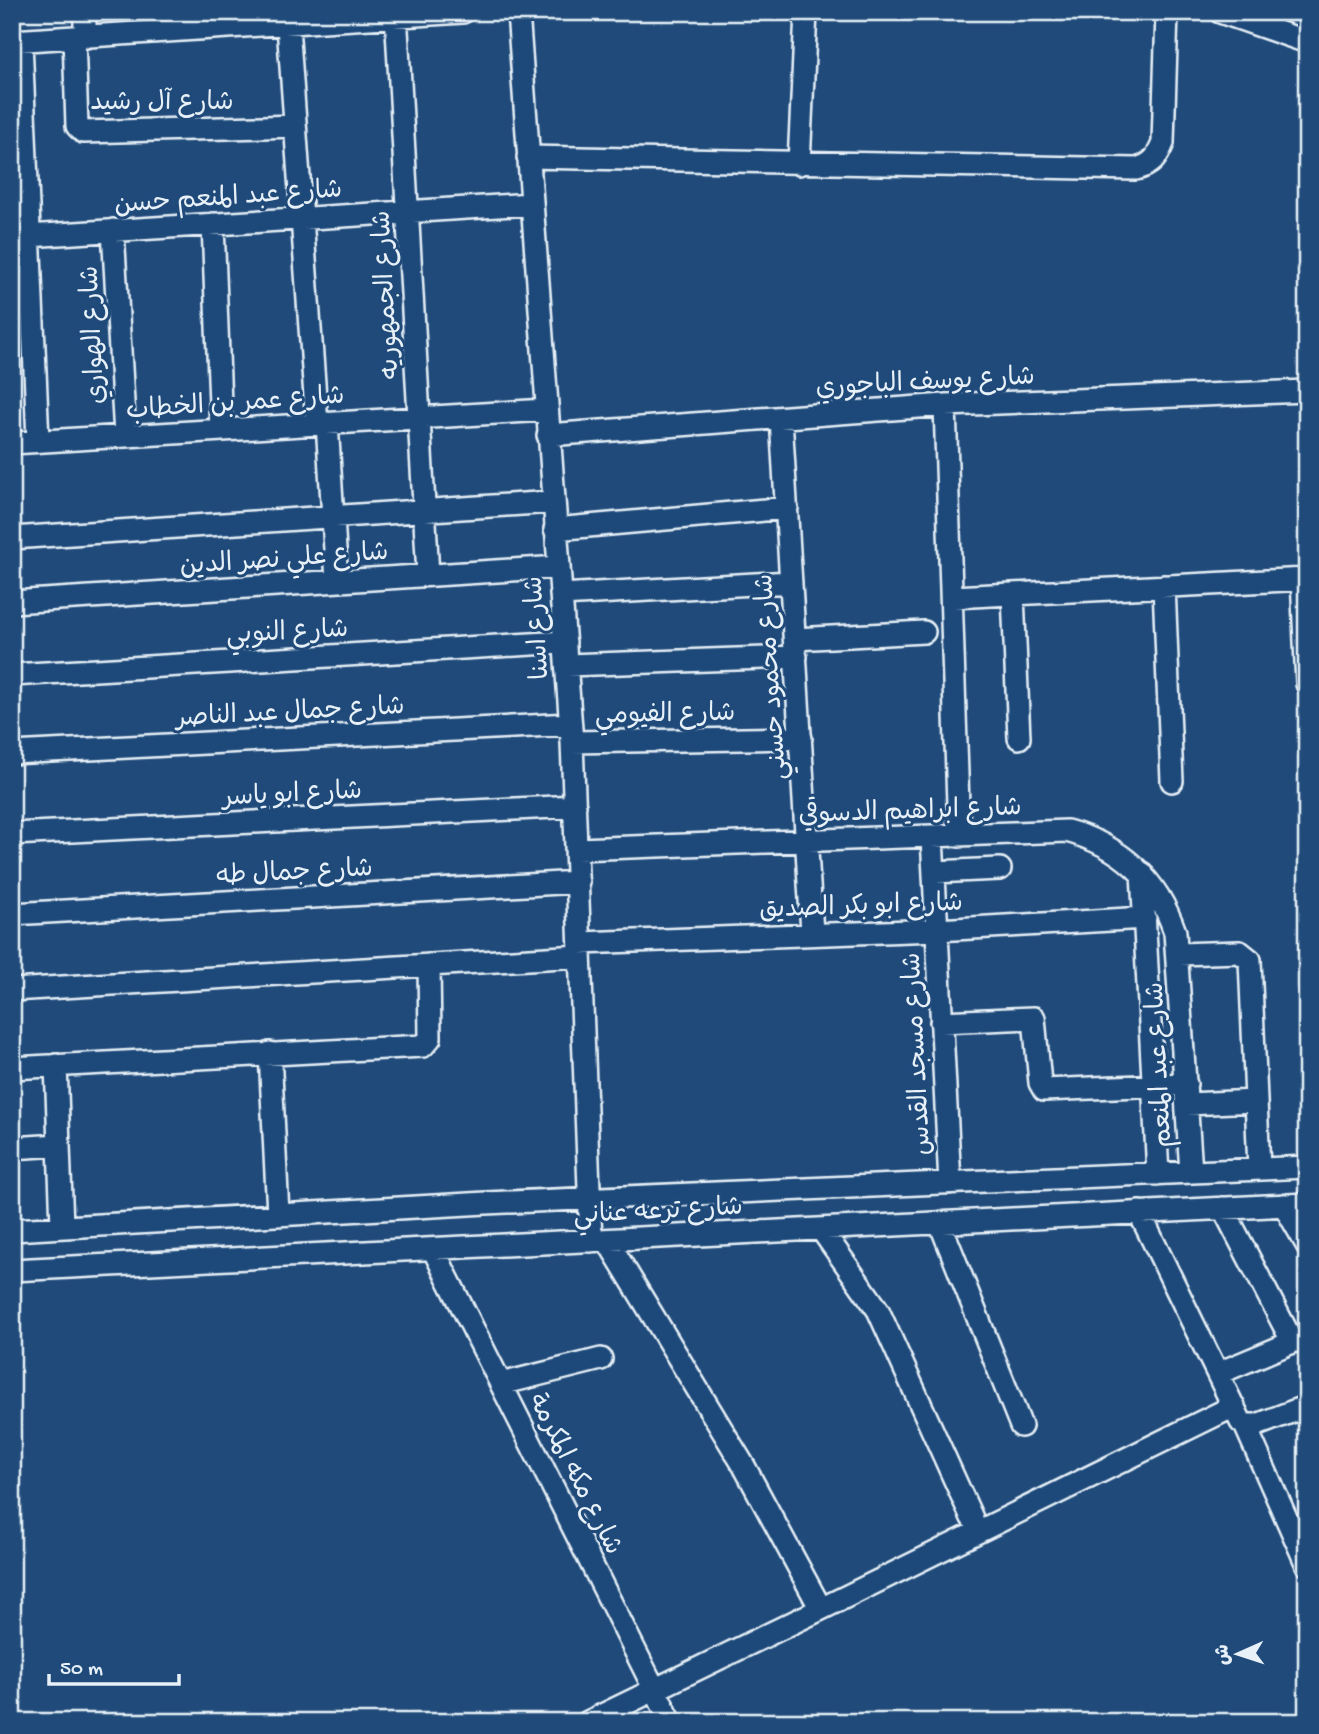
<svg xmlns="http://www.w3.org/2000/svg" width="1319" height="1734" viewBox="0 0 1319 1734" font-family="'Gochi Hand','Playpen Sans Arabic',sans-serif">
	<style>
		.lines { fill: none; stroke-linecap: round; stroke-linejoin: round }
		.minor-casing { stroke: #e8f1f8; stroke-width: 26 }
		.minor { stroke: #1f4a7a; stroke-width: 21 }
		.labels { text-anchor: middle; stroke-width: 6; stroke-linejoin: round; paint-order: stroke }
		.street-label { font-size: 26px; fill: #e8f1f8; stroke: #1f4a7a }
	</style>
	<rect width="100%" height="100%" fill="#1f4a7a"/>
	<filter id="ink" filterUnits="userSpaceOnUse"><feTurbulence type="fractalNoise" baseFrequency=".0143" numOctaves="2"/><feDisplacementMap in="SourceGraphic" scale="14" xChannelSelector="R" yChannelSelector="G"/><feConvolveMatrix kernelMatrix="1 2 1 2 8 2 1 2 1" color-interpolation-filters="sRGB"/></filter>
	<g filter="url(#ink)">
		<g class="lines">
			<defs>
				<path id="minor" d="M84 12 86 37
					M287 12 317 424
					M396 12 428 575
					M518 12 572 742 591 1241
					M1220 12 1307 42
					M74 37 77 126 83 132 295 126
					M12 41 463 12
					M21 41 38 441
					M528 157 1136 169C1152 165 1157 158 1163 143L1167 12
					M799 164 806 12
					M213 224 221 430
					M113 230 125 436
					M12 237 531 204
					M945 405 959 836
					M781 418 812 933
					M327 423 337 581
					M548 435 945 405 1307 391
					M12 443 546 410
					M555 529 787 508
					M12 538 553 502
					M1302 579 1307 684
					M1164 586 1172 781
					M1013 594 1019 738
					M561 595 791 582
					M953 597 1307 579
					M12 602 559 567
					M795 639 924 632
					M567 665 796 657
					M12 675 565 642
					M572 742 801 738
					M12 753 570 724
					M12 834 575 806
					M932 837 950 1183
					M577 849 1067 831C1122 846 1157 879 1175 932L1191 1172
					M934 872 1000 869
					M1142 873 1158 1174
					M12 914 578 882
					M580 943 937 930 1145 918
					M1179 954 1240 952 1250 960 1259 1169
					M12 990 580 956
					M941 1022 1034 1018 1040 1083 1044 1090 1186 1084
					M270 1053 278 1214
					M56 1065 62 1226
					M12 1068 423 1046 430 1038 429 965
					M1187 1104 1256 1101
					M12 1148 59 1145
					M1284 1205 1307 1245
					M1223 1208 1292 1341
					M1139 1212 1241 1422 1245 1425H1257L1307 1406
					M940 1223 1021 1426
					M821 1229 878 1310 972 1518
					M12 1230 486 1203 1307 1167
					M433 1249 671 1722
					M12 1270 1307 1204
					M1219 1373 1307 1336
					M501 1384 601 1359
					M1245 1425 1307 1565
					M821 1609 1234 1406
					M588 1722 821 1609 744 1466 607 1240"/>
			</defs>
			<use href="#minor" class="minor-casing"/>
			<use href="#minor" class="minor"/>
		</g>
	</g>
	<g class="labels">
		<g class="street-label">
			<text x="162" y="109">شارع آل رشيد</text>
			<text transform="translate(228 195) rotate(-4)" y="9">شارع عبد المنعم حسن</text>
			<text transform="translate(384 295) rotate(-93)" y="9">شارع الجمهوريه</text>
			<text transform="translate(91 335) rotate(-93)" y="9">شارع الهواري</text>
			<text transform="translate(925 380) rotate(-3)" y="9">شارع يوسف الباجوري</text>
			<text transform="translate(235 401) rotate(-4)" y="9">شارع عمر بن الخطاب</text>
			<text transform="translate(284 557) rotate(-4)" y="9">شارع علي نصر الدين</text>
			<text transform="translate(535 628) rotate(-94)" y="9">شارع اسنا</text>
			<text transform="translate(287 630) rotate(-3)" y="9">شارع النوبي</text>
			<text transform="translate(769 677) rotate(-94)" y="9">شارع محمود حسني</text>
			<text transform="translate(290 710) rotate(-3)" y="9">شارع جمال عبد الناصر</text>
			<text transform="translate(665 712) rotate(-1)" y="9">شارع الفيومي</text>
			<text transform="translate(292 792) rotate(-3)" y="9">شارع ابو ياسر</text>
			<text transform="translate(910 809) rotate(-2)" y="9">شارع ابراهيم الدسوقي</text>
			<text transform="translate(294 870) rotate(-3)" y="9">شارع جمال طه</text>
			<text transform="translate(861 904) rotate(-2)" y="9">شارع ابو بكر الصديق</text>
			<text transform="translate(915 1054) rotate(-93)" y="9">شارع مسجد القدس</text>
			<text transform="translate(1157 1065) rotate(-93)" y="9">شارع عبد المنعم</text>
			<text transform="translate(658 1209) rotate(-3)" y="9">شارع ترعه عناني</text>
			<text transform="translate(577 1473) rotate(63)" y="9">شارع مكه المكرمة</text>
		</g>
	</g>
	<rect width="1319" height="1734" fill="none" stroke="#1f4a7a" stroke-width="42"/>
	<rect x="21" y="21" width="1277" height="1692" fill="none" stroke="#e8f1f8" stroke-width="2.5" filter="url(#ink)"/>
	<g transform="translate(1238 1654) rotate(267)" stroke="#1f4a7a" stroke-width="5" paint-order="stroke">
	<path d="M0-5L12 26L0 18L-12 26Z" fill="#e8f1f8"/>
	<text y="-10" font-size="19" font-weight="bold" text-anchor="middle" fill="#e8f1f8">ش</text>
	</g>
	<path d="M49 1674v10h130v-10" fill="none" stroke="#e8f1f8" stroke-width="3.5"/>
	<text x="60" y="1674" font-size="21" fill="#e8f1f8" stroke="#1f4a7a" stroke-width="5" paint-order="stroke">50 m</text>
</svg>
